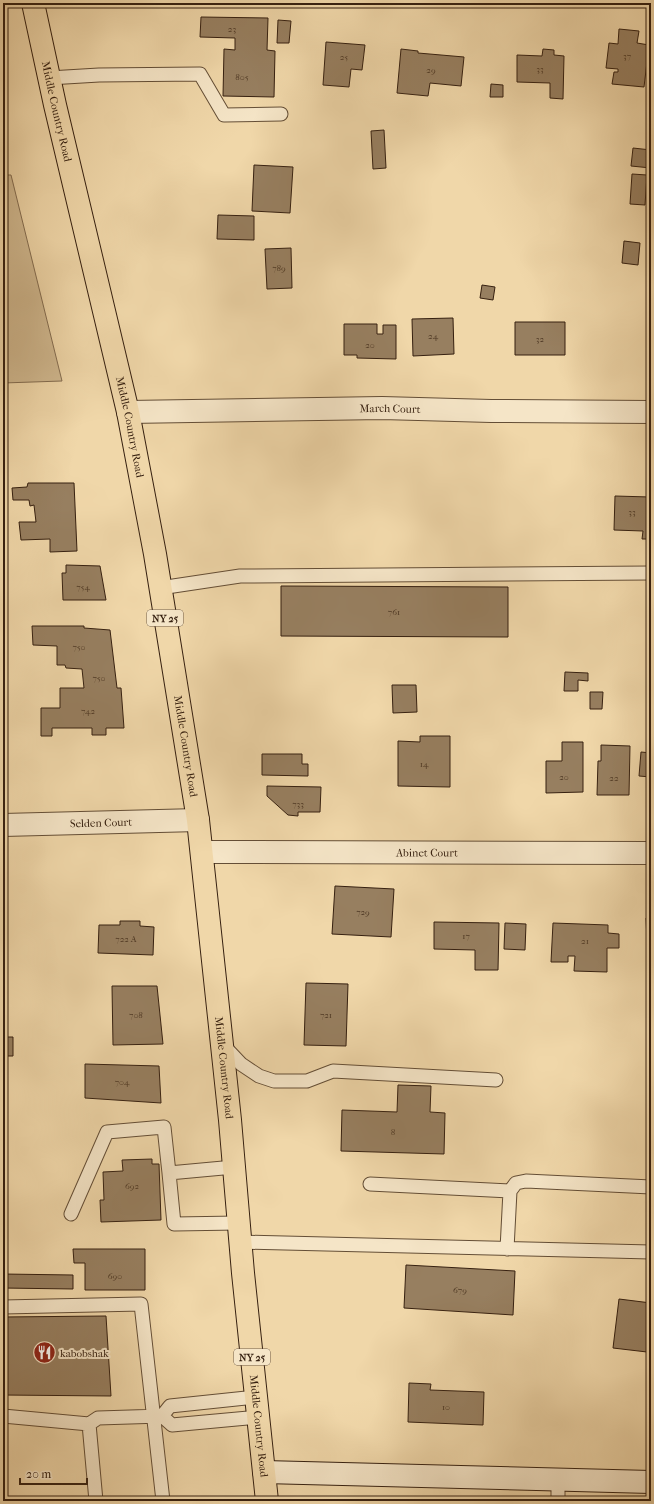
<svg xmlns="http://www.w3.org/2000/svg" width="654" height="1504" viewBox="0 0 654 1504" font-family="'IM FELL French Canon',serif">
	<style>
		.green { fill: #d0b88f; stroke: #836c50 }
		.building { fill: #977f60; stroke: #362010 }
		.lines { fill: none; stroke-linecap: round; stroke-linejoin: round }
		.lane-casing { stroke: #644e36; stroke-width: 15 }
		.street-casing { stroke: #644e36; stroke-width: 24 }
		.secondary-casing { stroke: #362010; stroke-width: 24 }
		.primary-casing { stroke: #362010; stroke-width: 24 }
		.lane { stroke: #f5e5c7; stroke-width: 13 }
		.street { stroke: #f5e5c7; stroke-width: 22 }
		.secondary { stroke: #f5e5c7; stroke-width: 22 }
		.primary { stroke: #f0d7a9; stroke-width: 22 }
		.labels { text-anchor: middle; stroke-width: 4; stroke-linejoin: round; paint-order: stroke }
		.number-label { font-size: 9px; fill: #4e3824 }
		.shield { fill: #f5e5c7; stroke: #6f5b47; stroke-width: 1 }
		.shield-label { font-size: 10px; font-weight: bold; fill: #362010 }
		.street-label { font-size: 11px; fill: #362010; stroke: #f5e5c7 }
		.poi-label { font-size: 11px; fill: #362010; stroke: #f5e5c7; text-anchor: start }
	</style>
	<rect width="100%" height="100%" fill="#f0d7a9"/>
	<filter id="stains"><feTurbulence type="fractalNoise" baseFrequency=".005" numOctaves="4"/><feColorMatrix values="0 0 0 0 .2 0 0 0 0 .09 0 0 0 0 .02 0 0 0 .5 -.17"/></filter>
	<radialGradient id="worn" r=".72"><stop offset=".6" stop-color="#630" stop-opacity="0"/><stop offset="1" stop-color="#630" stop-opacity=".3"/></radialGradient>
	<path class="green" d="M3 175H11L62 381 3 383Z"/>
	<path class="building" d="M201 17 268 18 267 50 275 51 274 97 223 96 224 49 235 50V38L200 37Z
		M278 20 291 21 289 43H277Z
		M619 29 639 31 637 43 649 45 644 87 612 84 614 72H618V69L606 68 609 43 618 44Z
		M326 42 365 45 362 70 351 69 349 87 323 85Z
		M401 49 418 51V53L464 57 461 86 430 83 428 96 397 93Z
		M543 49 554 50V55L564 56 563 99 550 98V83L517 82V55L542 56Z
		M491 84 503 85V97H490Z
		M384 130 386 168 373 169 371 131Z
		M633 148 651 150V168L631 166Z
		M254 165 293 167 290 213 252 211Z
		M632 174 647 175 645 205 630 204Z
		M218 215 254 216V240L217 239Z
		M624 241 640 243 638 265 622 263Z
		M291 248 292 288 267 289 265 249Z
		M482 285 495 287 493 300 480 298Z
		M453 318 454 354 413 356 412 319Z
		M515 322H565V355H515Z
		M344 324H377V334H383V325H396V359L357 358V355H344Z
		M28 483H74L77 551 50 552V539L21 540 19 522H36L34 505 30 506 29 500H13L12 488 27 487Z
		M615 496 650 497 651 539H642L643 531 614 530Z
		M66 565 100 566 106 600H63L62 573H66Z
		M281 586 508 587V637L281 636Z
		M32 626H84V628L110 630 117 688H121L124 728H106V735H92V728H52V736H41V708H60V688H84L82 669 66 668 65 665H57V646L33 645Z
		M565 672 588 673V681L578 680V691H564Z
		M392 685H416L417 712 393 713Z
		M590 692H603L602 709H590Z
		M420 736H450V787L398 786V741L420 742Z
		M562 742H583V792L546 793V761H562Z
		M601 745 630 746 629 795H597L598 761H601Z
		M641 752 651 753V777L639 776Z
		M262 754H302V764H308V776L262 775Z
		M267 786 321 787 320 812H298V816L288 815 267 796Z
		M335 886 394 889 391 937 332 934Z
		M651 917V941H647L646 918Z
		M120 921H140V926L154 927 153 955 98 953 99 925H120Z
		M434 922 499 923 498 970H475V950L434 949Z
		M505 923 526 924 525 950 504 949Z
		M553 923 608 925V933L619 934V948H607V972L574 971 575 956H568V962H551Z
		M306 983 348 984 346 1046 304 1045Z
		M112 986H157L163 1044 113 1045Z
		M3 1037H13V1056H3Z
		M85 1064 159 1066 161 1103 85 1098Z
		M398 1085 431 1086 430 1112 445 1113 444 1154 341 1151 342 1110 397 1112Z
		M152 1159V1164H159L161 1220 101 1222 100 1200H104L103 1172 123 1171 122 1160Z
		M73 1249H145V1290H85V1263H74Z
		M406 1265 515 1271 513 1315 404 1308Z
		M3 1274 73 1275V1289L3 1288Z
		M619 1299 651 1303V1347L648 1346 647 1352 613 1348Z
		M106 1316 111 1396 3 1395V1317Z
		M409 1383 431 1384 430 1390 484 1392 483 1425 408 1422Z"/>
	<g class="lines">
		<defs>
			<path id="lane" d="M49 78 99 75 200 74 224 115 281 114
				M160 588 240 576 651 573
				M223 1045 241 1064 259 1076 274 1081H307L333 1071 496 1080
				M234 1167 169 1173 174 1224 238 1223
				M370 1184 510 1191
				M71 1214 107 1132 164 1127 169 1173
				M240 1242 651 1252
				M507 1249 510 1191 516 1183 526 1181 651 1187
				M3 1307 141 1304 163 1501
				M3 1416 89 1424
				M162 1416 170 1406 256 1397
				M558 1480V1501
				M96 1501 89 1424 98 1418 162 1416 172 1425 258 1417"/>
			<g id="street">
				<path id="s1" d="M128 412 382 408 491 411 651 412"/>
				<path id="s2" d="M3 825 198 820"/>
				<path id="s3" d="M203 852 651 853"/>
			</g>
			<path id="secondary" d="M264 1472 651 1482"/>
			<g id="primary">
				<path id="s4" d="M33 3 55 105 128 412 155 554 198 820 230 1120 243 1273 267 1501"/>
			</g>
		</defs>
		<use href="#lane" class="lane-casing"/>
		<use href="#street" class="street-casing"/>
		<use href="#secondary" class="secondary-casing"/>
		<use href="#primary" class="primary-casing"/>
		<use href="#lane" class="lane"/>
		<use href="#street" class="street"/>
		<use href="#secondary" class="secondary"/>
		<use href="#primary" class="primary"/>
	</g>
	<defs>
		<symbol id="restaurant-disc" viewBox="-11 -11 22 22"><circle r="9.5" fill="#8f2418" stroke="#f5e5c7"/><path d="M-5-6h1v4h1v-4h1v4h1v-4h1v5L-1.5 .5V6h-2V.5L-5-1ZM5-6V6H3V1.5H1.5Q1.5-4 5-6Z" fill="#fff"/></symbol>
	</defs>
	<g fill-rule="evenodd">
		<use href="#restaurant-disc" x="32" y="1340" width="25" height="25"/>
	</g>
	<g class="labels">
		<g class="number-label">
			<text x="232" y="32">23</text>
			<text x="627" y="59">37</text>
			<text x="344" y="60">25</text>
			<text x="540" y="72">33</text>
			<text x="431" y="73">29</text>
			<text x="242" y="80">805</text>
			<text x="279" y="271">789</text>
			<text x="433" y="339">24</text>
			<text x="540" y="342">32</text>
			<text x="370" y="348">20</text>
			<text x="632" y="515">33</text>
			<text x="83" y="590">754</text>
			<text x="394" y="615">761</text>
			<text x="79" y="650">750</text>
			<text x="99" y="681">750</text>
			<text x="88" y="714">742</text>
			<text x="424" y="767">14</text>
			<text x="564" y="780">20</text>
			<text x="614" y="781">22</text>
			<text x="298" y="807">733</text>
			<text x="363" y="915">729</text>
			<text x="466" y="939">17</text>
			<text x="126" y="942">722 A</text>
			<text x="585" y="944">21</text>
			<text x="136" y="1018">708</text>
			<text x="326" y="1018">721</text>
			<text x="122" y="1085">704</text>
			<text x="393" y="1135">8</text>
			<text x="132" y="1189">692</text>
			<text x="115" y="1279">690</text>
			<text x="460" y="1293">679</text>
			<text x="446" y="1410">10</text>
		</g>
		<g class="shield">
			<rect x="147" y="610" width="36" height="16" rx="3"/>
			<rect x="234" y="1349" width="36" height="16" rx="3"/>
		</g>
		<g class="shield-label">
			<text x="165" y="622">NY 25</text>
			<text x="252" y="1361">NY 25</text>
		</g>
		<g class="street-label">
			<text dy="4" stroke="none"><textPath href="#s4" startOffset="111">Middle Country Road</textPath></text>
			<text dy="4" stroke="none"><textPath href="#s1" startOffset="262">March Court</textPath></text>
			<text dy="4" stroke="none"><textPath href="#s4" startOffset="435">Middle Country Road</textPath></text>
			<text dy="4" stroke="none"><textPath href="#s4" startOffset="759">Middle Country Road</textPath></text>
			<text dy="4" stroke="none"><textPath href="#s2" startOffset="98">Selden Court</textPath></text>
			<text dy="4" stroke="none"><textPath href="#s3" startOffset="224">Abinet Court</textPath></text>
			<text dy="4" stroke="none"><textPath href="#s4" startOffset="1083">Middle Country Road</textPath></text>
			<text dy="4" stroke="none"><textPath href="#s4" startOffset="1443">Middle Country Road</textPath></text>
		</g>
		<g class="poi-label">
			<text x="60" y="1357">kabobshak</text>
		</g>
	</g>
	<rect width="654" height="1504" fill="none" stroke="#f0d7a9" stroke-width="16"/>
	<rect x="4" y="4" width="646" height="1496" fill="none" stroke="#362010" stroke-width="2"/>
	<rect x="8" y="8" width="638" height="1488" fill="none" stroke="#362010"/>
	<path d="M20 1478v6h67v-6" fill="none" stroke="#362010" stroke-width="2"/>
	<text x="26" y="1478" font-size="12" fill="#362010" stroke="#f5e5c7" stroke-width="3" paint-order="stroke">20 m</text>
	<rect width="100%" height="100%" filter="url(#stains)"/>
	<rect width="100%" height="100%" fill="url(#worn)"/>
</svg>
